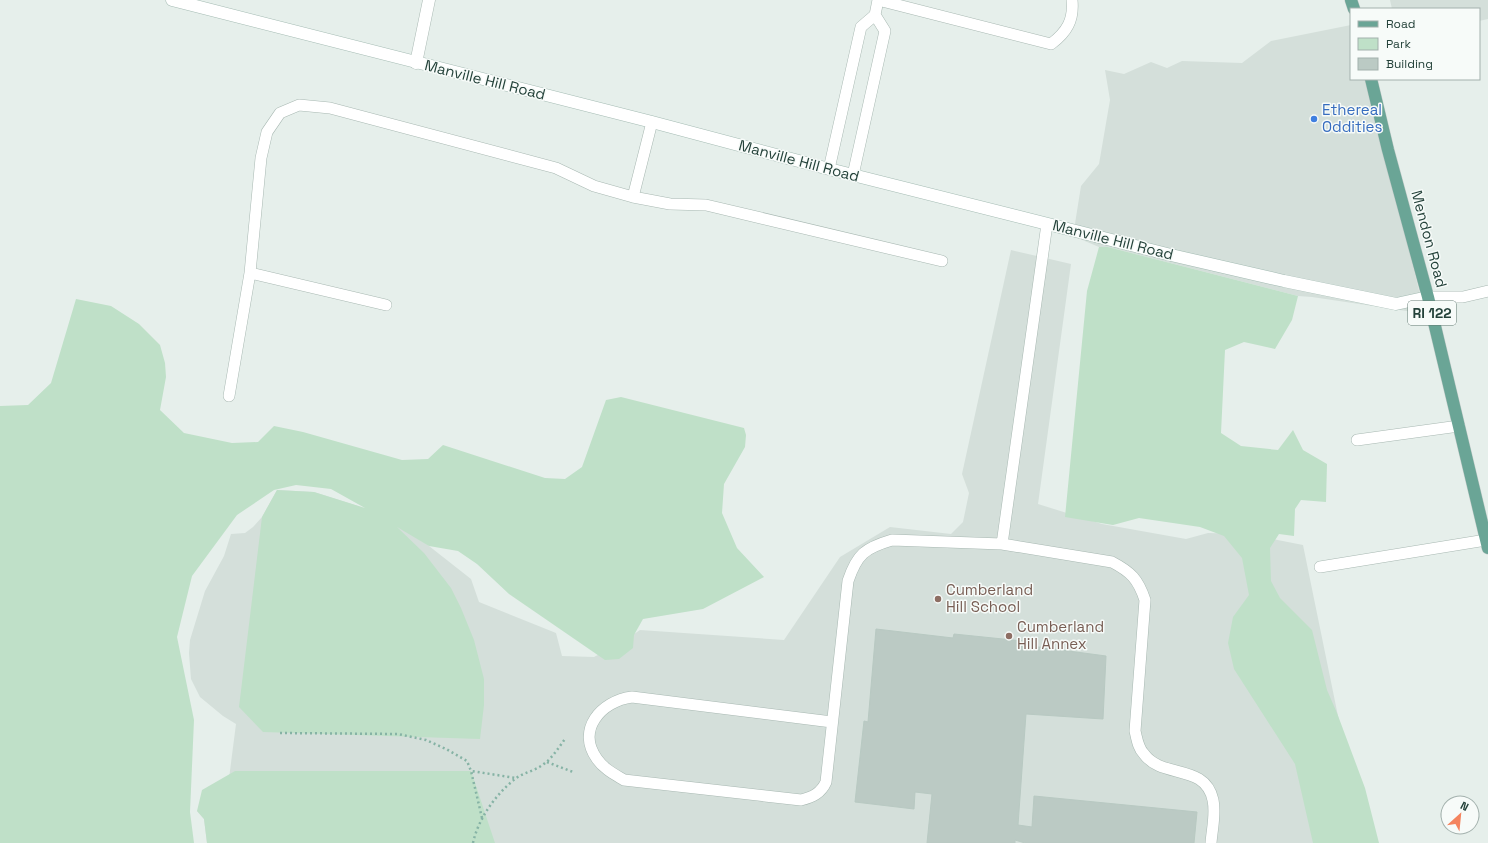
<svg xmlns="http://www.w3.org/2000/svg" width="1488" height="843" viewBox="0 0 1488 843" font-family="'Space Grotesk',sans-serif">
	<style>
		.built { fill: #d4dfda }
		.green { fill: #bfe0c8 }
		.building { fill: #bbcac4; stroke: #b8c9c2 }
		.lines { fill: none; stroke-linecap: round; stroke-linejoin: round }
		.lane-casing { stroke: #a8b8b2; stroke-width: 12 }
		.street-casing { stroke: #a8b8b2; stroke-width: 13 }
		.secondary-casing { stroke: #a4bbb3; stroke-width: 13 }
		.primary-casing { stroke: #c2cac8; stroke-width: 13 }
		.path { stroke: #86b3a5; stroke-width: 2.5; stroke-dasharray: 2 3; stroke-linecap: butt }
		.lane { stroke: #fff; stroke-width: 11 }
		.street { stroke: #fff; stroke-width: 12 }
		.secondary { stroke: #fff; stroke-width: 12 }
		.primary { stroke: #6aa596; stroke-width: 12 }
		.shop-dot { fill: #3f7fe0; stroke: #f7fbf9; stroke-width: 1.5 }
		.education-dot { fill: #8d6e63; stroke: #f7fbf9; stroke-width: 1.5 }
		.labels { text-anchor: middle; stroke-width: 3; stroke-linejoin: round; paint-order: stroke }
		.shield { fill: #f7fbf9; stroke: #637a73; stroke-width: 1 }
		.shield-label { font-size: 14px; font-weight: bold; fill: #24423a }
		.street-label { font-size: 15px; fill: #24423a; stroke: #f7fbf9 }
		.shop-label { font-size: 15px; fill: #366cbe; stroke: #f7fbf9; text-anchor: start }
		.education-label { font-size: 15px; fill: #785e54; stroke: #f7fbf9; text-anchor: start }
	</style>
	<rect width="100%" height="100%" fill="#e6efeb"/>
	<path class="built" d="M1390 0H1488V19L1479 21V9H1392Z
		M1351 25V79H1367L1423 307 1420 313 1312 297 1298 296 1108 247H1099L1073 236 1081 186 1099 164 1110 100 1105 70 1124 74 1151 62 1167 68 1182 61 1242 63 1271 41Z
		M1011 250 1071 264 1038 504 1102 524 1186 539 1208 533 1248 534 1303 545 1364 843H207L204 819 197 811 227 794 236 724 223 716 200 697 191 679 189 653 190 640 205 591 224 556 231 534 245 533 253 527 262 517 277 490 314 492 358 506 415 535 471 579 479 602 556 633 562 656 594 657 621 643 640 630 784 640 840 557 890 527 951 534 963 522 969 493 962 474Z"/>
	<path class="green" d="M1099 247H1108L1298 296 1292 320 1275 349 1244 342 1225 350 1221 433 1241 446 1278 450 1293 430 1303 450 1327 464 1326 502 1301 500 1295 509 1294 536 1279 534 1270 548 1271 581 1280 598 1312 630 1327 690 1337 713 1365 788 1379 843H1313L1295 764 1234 669 1228 643 1233 617 1249 595 1242 558 1224 536 1200 527 1139 518 1113 525 1065 517 1087 291Z
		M76 299 111 306 139 324 160 345 165 363 166 377 160 410 184 433 232 443 258 442 274 426 303 432 402 460 428 459 443 445 545 478 565 479 582 467 606 400 621 397 744 428 746 435 745 447 724 484 722 513 737 548 764 577 703 609 643 619 634 635 633 648 619 659 605 660 509 594 477 564 458 551 429 546 397 527 424 553 451 588 461 608 474 640 484 679V705L480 739 263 732 239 707 262 517 277 490 314 492 365 508 331 489 296 485 274 490 237 515 192 576 177 637 194 720 190 812 194 843H0V406L28 405 51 383Z
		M235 771H471L495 843H207L204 819 197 811 202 790Z"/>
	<path class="building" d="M876 629 953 638 954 634 1032 642 1031 646 1106 656 1103 719 1026 714 1018 825 1032 827 1034 796 1197 812 1194 843H1025L1015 840V843H927L932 794 915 792 914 809 855 802 864 721 868 722Z"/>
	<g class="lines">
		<defs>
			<path id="lane" d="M829 169 861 27 875 15 878 0 1051 44C1067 32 1074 20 1072 0
				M853 175 885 31 875 15
				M633 197 652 122
				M1047 224 1002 544 1112 562C1131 572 1138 579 1145 600L1135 731C1137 739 1138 748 1144 754 1162 779 1205 763 1213 800 1216 814 1212 829 1211 843
				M250 273 386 305
				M1428 297H1463L1488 291
				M229 396 250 273 261 158 267 132 280 113 299 105 330 108 556 168 594 186 633 197 670 204 706 205 942 261
				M1357 440 1459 426
				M1320 567 1486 540
				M832 722 632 697C601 701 576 730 597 759 604 769 614 774 624 780L801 800C813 797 821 793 826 782L848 581C857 554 865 548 892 540L1002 544"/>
			<path id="street" d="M416 63 429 0"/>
			<path id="secondary" d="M172 0 652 122 829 169 1171 255 1284 281 1396 304 1428 297"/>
			<path id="primary" d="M1351 0 1354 9
				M1371 79 1388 150 1428 297 1488 548"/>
		</defs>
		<use href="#lane" class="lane-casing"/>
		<use href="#street" class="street-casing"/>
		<use href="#secondary" class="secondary-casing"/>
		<use href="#primary" class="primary-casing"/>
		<path class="path" d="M280 733 398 734 426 740 446 749 467 761 471 771
			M547 762 573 772
			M482 818 471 771 516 778
			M473 843C478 819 496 794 515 779 524 772 536 771 545 763 553 757 559 747 565 739"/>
		<use href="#lane" class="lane"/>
		<use href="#street" class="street"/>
		<use href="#secondary" class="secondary"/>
		<use href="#primary" class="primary"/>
	</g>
	<circle class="shop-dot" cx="1314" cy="119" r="4"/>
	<g class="education-dot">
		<circle cx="938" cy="599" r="4"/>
		<circle cx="1009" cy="636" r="4"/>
	</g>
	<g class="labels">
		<rect class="shield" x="1408" y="301" width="48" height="24" rx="3"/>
		<g class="shield-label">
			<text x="1432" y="318">RI 122</text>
		</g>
		<g class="street-label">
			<text transform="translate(485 80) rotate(14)" y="5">Manville Hill Road</text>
			<text transform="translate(799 161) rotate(15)" y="5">Manville Hill Road</text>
			<text transform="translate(1429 239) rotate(75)" y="5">Mendon Road</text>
			<text transform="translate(1113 240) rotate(14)" y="5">Manville Hill Road</text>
		</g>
		<g class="shop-label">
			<text x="1322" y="115">Ethereal<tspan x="1322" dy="17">Oddities</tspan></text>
		</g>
		<g class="education-label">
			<text x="946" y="595">Cumberland<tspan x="946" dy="17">Hill School</tspan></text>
			<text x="1017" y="632">Cumberland<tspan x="1017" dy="17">Hill Annex</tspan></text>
		</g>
	</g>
	<rect x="1350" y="8" width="130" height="72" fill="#f7fbf9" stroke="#a3b1ad"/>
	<rect x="1358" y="21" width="20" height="6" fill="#6aa596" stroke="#a3b1ad"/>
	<text x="1386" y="28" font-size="12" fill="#24423a">Road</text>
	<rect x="1358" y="38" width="20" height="12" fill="#bfe0c8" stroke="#a3b1ad"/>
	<text x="1386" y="48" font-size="12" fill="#24423a">Park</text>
	<rect x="1358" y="58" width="20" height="12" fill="#bbcac4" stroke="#a3b1ad"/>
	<text x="1386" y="68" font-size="12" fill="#24423a">Building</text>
	<g transform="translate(1460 815) rotate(27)"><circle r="19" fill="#f7fbf9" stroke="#a3b1ad"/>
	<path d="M0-3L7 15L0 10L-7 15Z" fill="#f4845f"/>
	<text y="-6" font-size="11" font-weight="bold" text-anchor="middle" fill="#24423a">N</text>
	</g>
</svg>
